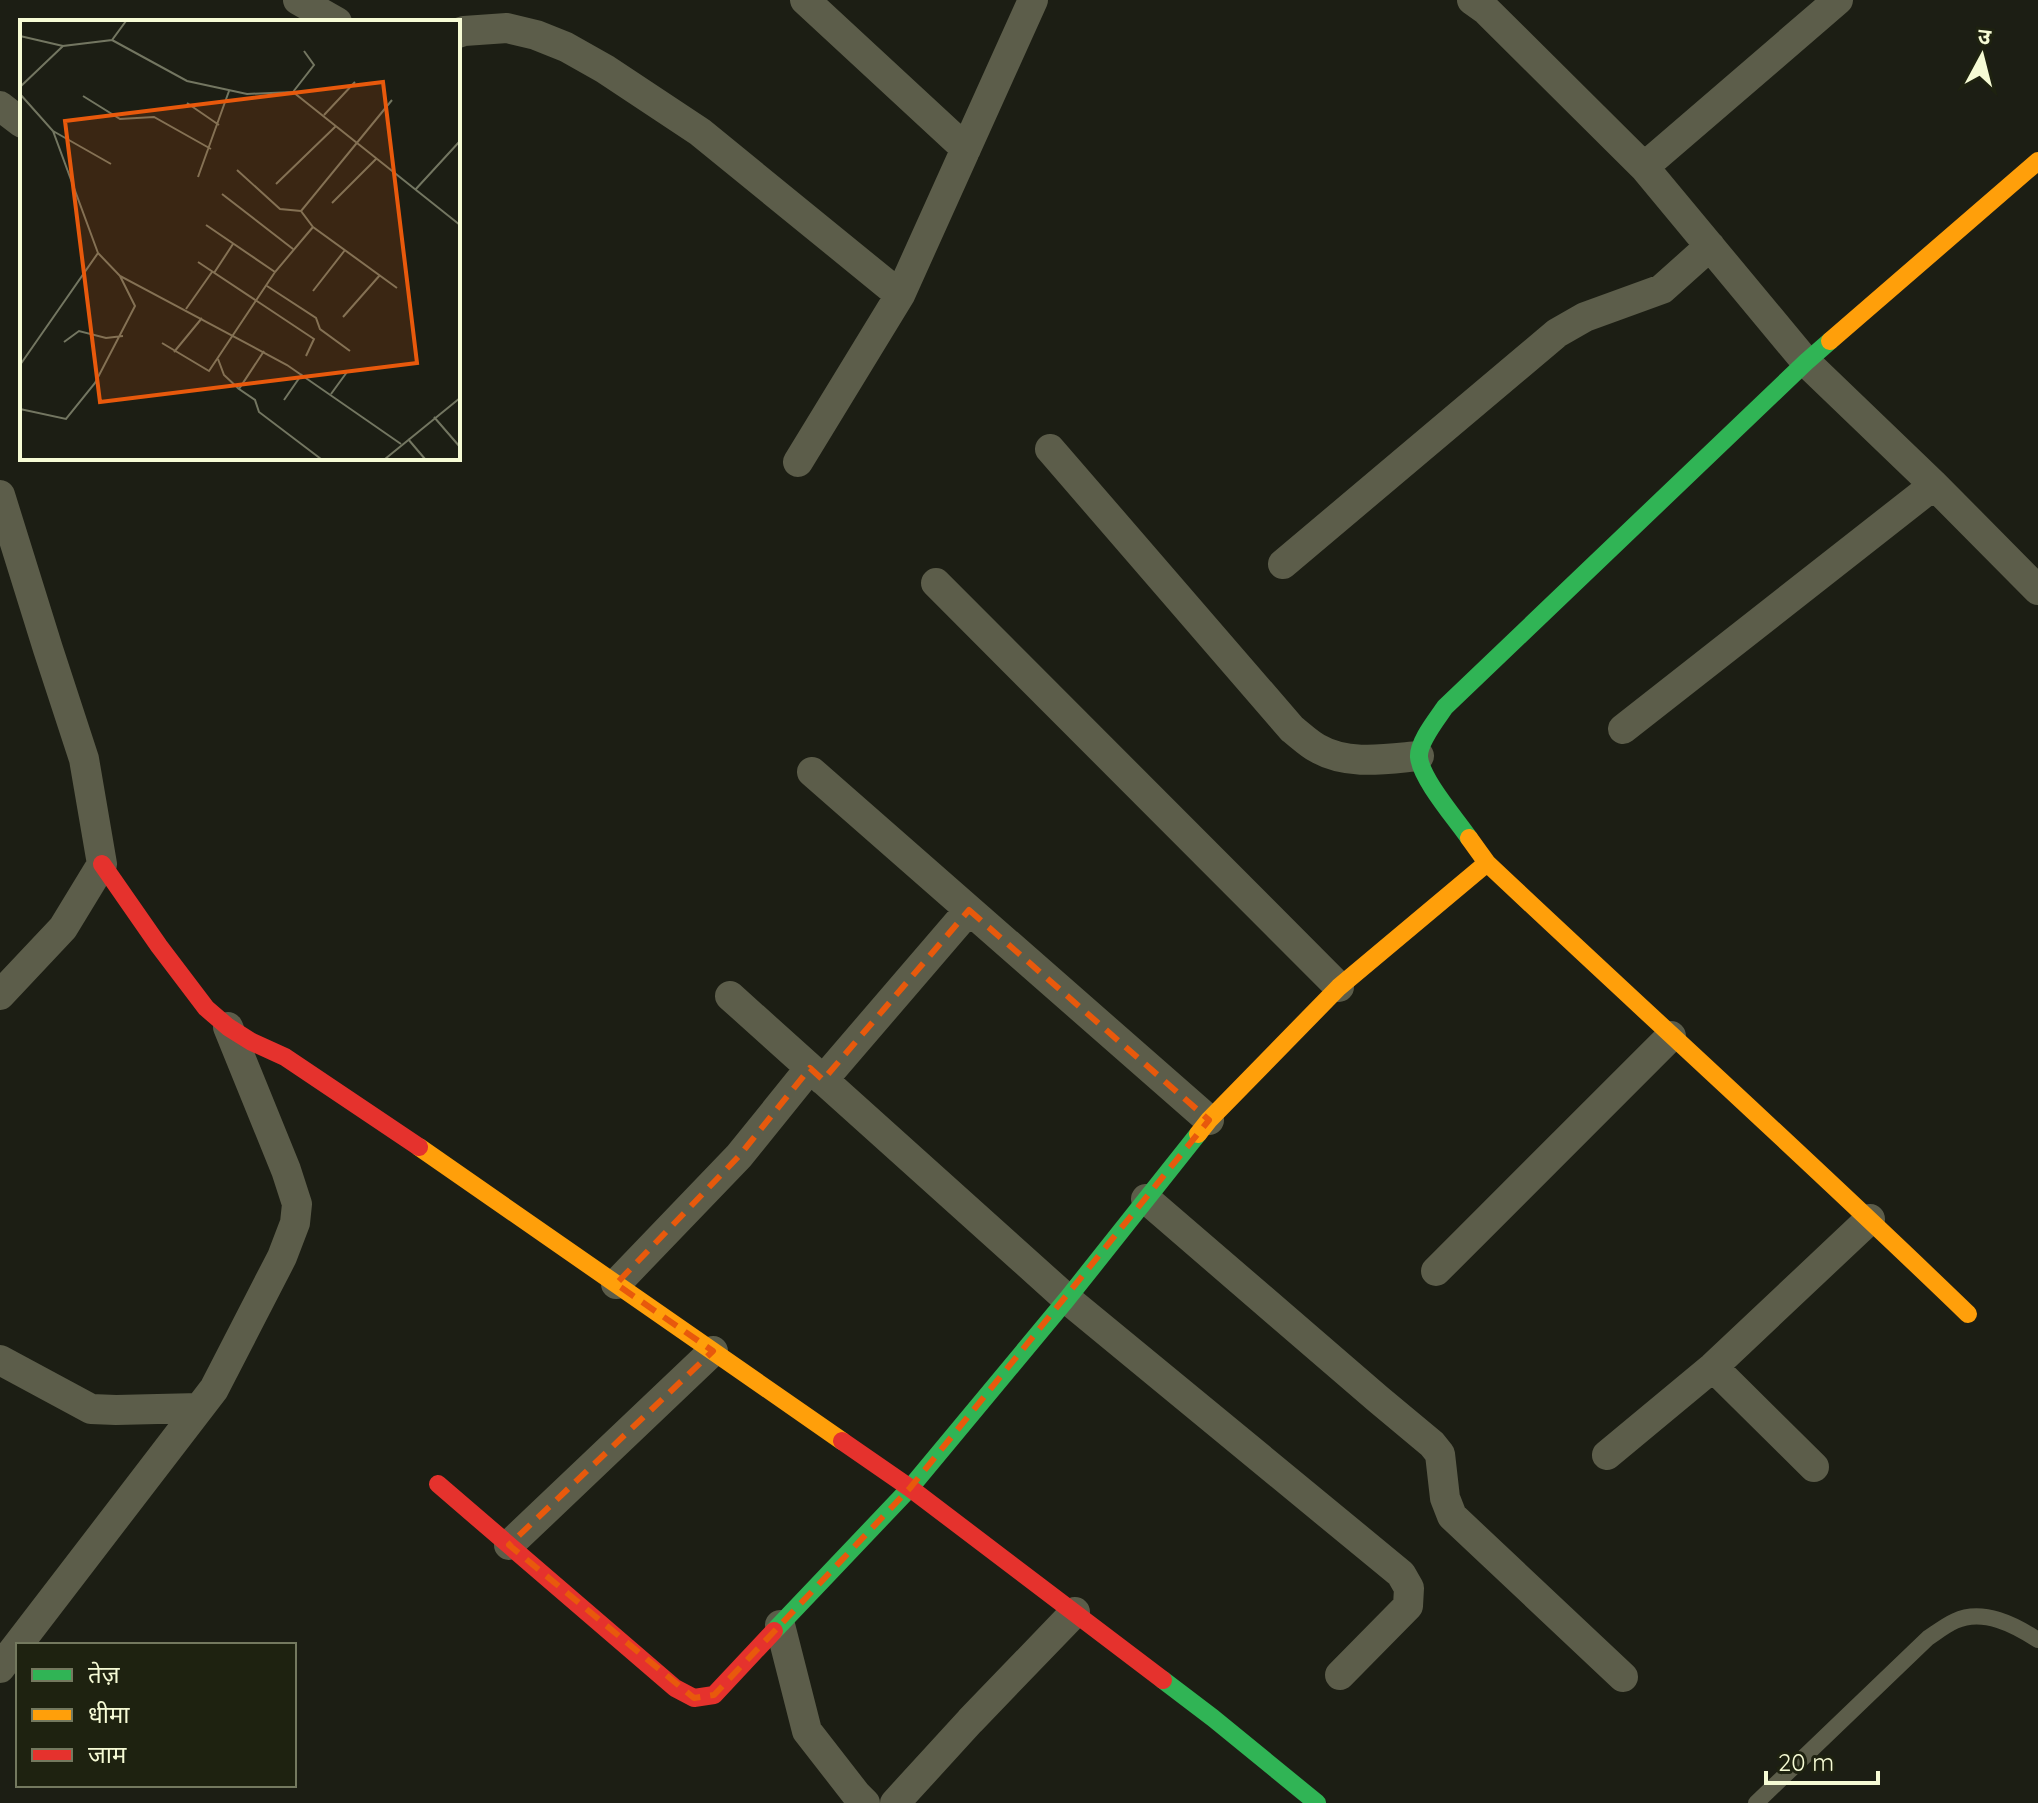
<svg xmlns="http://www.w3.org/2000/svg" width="2038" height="1803" viewBox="0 0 2038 1803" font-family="Quicksand,'Noto Sans Devanagari',sans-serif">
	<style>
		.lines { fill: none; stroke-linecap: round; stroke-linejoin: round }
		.lane { stroke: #5c5d4a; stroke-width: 16 }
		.street { stroke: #5c5d4a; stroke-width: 30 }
		.fast { stroke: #30b455; stroke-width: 18 }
		.slow { stroke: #ff9f0a; stroke-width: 18 }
		.jam { stroke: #e5322d; stroke-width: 18 }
		.marked { fill: none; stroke: #e8590c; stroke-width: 6; stroke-dasharray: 16 10; stroke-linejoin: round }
		.inset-road { fill: none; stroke: #737661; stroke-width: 2 }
		.view { fill: #e8590c; fill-opacity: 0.15; stroke: #e8590c; stroke-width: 4 }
		.inset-edge { fill: none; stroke: #f6fbd5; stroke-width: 4 }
	</style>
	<rect width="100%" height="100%" fill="#1c1e14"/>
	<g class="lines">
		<path class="lane" d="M1756 1803 1928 1638C1937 1632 1946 1625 1955 1621 1983 1608 2015 1625 2038 1640"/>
		<path class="street" d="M298 0 337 22
			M805 0 966 149
			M1472 0 1486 10 1644 167 1806 362 1934 485 2038 590
			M458 33 464 31 507 28 536 35 566 47 605 69 700 132 900 295
			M0 106 22 123
			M1644 167 1838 0
			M1050 449 1292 729C1300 735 1308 743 1317 748 1348 766 1386 759 1419 756
			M798 462 900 295 1033 0
			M0 495 48 649 84 759 102 864 63 928 0 995
			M1283 564 1557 333 1585 317 1662 289 1710 246
			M936 583 1339 987
			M1623 729 1934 485
			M812 772 1209 1120
			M730 996 1067 1299 1401 1574 1409 1588 1408 1606 1340 1675
			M823 1080 969 910
			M1146 1199 1378 1399 1432 1444 1440 1454 1445 1498 1452 1516 1623 1677
			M1436 1271 1671 1036
			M616 1284 739 1156 810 1068
			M0 1360 91 1409 116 1410 199 1408
			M1713 1367 1814 1467
			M1607 1455 1713 1367 1870 1219
			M509 1545 713 1351
			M780 1625 807 1731 856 1794 865 1803
			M0 1668 214 1389 282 1257 295 1223 297 1204 286 1170 228 1027
			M895 1803 970 1721 1075 1612"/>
		<path class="fast" d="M1469 838C1456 819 1421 779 1419 757 1418 742 1437 719 1445 707L1806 362 1830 341
			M774 1631 910 1488 1067 1299 1198 1134
			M1163 1680 1213 1718 1317 1803"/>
		<path class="slow" d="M1830 341 2038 161
			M1469 838 1487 863C1647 1014 1810 1161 1968 1314
			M1198 1134 1209 1120 1339 987 1487 863
			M419 1147 842 1441"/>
		<path class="jam" d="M102 864 159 946 206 1008 228 1027 252 1042 285 1057 419 1147
			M842 1441 910 1488 1163 1680
			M438 1484 675 1688 694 1698 714 1695 774 1631"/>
	</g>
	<path class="marked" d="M969 910 1209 1120 910 1488 714 1695 694 1698 509 1545 713 1351 616 1284 739 1156 810 1068 823 1080Z"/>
	<g transform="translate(20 20)">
		<rect width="440" height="440" fill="#1c1e14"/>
		<path class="inset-road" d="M0 16 43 26M92 20 167 61 227 74 273 72 440 205M0 67 43 26 92 20 106 1M273 72 294 45 284 31M0 74 33 111 78 233 0 345M63 76 100 99 134 97 191 129M372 80 281 191 293 207 377 268M167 83 199 105M304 95 335 62M33 111 91 144M217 150 260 189 281 191M178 157 209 71M256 164 316 106M395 170 440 121M202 174 273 229M312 183 356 139M186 205 255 252M78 233 100 256 267 345 381 424M178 242 294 319 286 336M194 253 213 224M247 266 296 298 300 309 330 331M293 271 325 230M166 289 192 252M323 297 360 255M44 322 59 311 86 318 103 316M142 323 189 351 255 252 293 207M244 331 219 369 235 380 239 392 301 439M154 332 182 298M198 339 204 355 219 369M311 374 327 352M264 380 282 354M0 389 46 399 75 363 115 286 100 256M414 397 440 427M388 419 405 439M365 439 440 378"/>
		<path class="view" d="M363 62 397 343 80 382 45 101Z"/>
		<rect width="440" height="440" class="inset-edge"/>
	</g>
	<rect x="16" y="1643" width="280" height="144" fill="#1e2210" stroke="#74795f" stroke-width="2"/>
	<rect x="32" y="1669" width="40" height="12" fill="#30b455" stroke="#74795f" stroke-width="2"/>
	<text x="88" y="1683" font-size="24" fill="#f6fbd5">तेज़</text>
	<rect x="32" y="1709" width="40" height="12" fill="#ff9f0a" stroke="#74795f" stroke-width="2"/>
	<text x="88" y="1723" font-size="24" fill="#f6fbd5">धीमा</text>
	<rect x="32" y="1749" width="40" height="12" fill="#e5322d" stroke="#74795f" stroke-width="2"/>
	<text x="88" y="1763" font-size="24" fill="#f6fbd5">जाम</text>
	<g transform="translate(1982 56) rotate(7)" stroke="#1e2210" stroke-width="6" paint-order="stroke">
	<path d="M0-6L14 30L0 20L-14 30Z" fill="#f6fbd5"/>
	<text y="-12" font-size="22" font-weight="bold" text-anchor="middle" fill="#f6fbd5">उ</text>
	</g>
	<path d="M1766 1771v12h112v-12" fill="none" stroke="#f6fbd5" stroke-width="4"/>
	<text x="1778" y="1771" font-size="24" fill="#f6fbd5" stroke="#1e2210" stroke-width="6" paint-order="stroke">20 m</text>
</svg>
